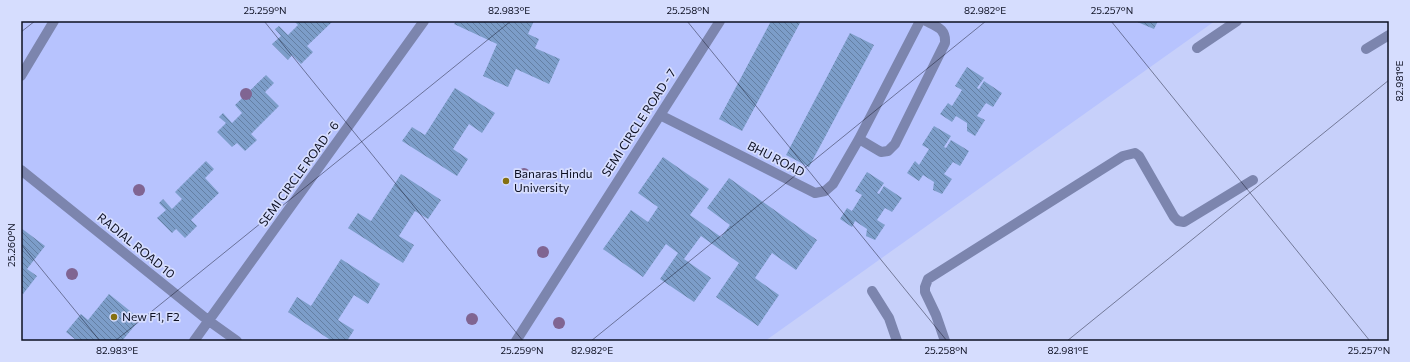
<svg xmlns="http://www.w3.org/2000/svg" width="1410" height="362" viewBox="0 0 1410 362" font-family="Commissioner,sans-serif">
	<style>
		.built { fill: #b7c3fe }
		.building { fill: url(#building-back-hatch) }
		.lines { fill: none; stroke-linecap: round; stroke-linejoin: round }
		.minor { stroke: #7c85ae; stroke-width: 10 }
		.tree { fill: #806592 }
		.ticks { fill: none; stroke: #0d1022; stroke-width: 1; stroke-opacity: 0.45 }
		.poi-dot { fill: #857010; stroke: #d6ddfe; stroke-width: 1.5 }
		.labels { text-anchor: middle; stroke-width: 3.5; stroke-linejoin: round; paint-order: stroke }
		.street-label { font-size: 12px; fill: #0d1022; stroke: #d6ddfe }
		.poi-label { font-size: 12px; fill: #0d1022; stroke: #d6ddfe; text-anchor: start }
		.neatline { fill: none; stroke: #0d1022; stroke-width: 1.5 }
		.ticks-label { font-size: 10px; text-anchor: middle; fill: #0d1022 }
	</style>
	<defs>
		<pattern id="building-back-hatch" width="6" height="6" patternUnits="userSpaceOnUse"><rect width="6" height="6" fill="#7c9dc9"/><path d="M-1 5l2 2M0 0l6 6M5-1l2 2" fill="none" stroke="#647fa3"/></pattern>
	</defs>
	<rect width="100%" height="100%" fill="#c7d0fa"/>
	<path class="built" d="M21 21H1215L765 341H21Z"/>
	<path class="building" d="M294 21H333L307 46 313 52 301 64 292 55 288 60 272 44 281 36 275 29 279 26 288 35 298 25Z
		M456 21H534L528 34 539 39 535 48 560 59 549 84 516 69 508 87 483 76 497 44 454 24Z
		M771 21H801L742 131 719 119Z
		M1135 21H1158L1154 29Z
		M850 33 874 45 809 167 786 155Z
		M967 67 984 78 977 88 979 89 984 81 1002 93 993 107 986 103 977 116 985 120 975 136 967 131V123L956 116 952 122 940 114 948 103 952 106 962 90 955 86Z
		M266 75 274 83 265 92 279 106 251 134 257 140 245 151 237 143 232 147 217 132 226 123 219 117 223 113 232 123 242 113 235 105Z
		M455 88 495 113 482 133 469 124 453 149 468 159 457 176 402 141 412 127 425 135Z
		M934 126 951 136 944 147 946 148 951 140 969 151 960 166 953 162 944 174 952 179 942 194 933 190 934 182 923 175 919 181 907 173 915 161 919 165 929 149 922 145Z
		M663 157 709 189 690 215 721 237 730 225 707 208 729 178 817 240 796 270 772 253 755 278 779 295 758 326 716 297 739 263 701 236 684 259 711 278 694 302 660 279 678 253 666 244 643 277 603 249 631 210 648 222 658 207 638 193Z
		M206 161 214 169 205 178 219 193 191 220 197 226 185 238 176 229 172 233 157 218 166 210 159 203 163 199 172 209 182 199 175 192Z
		M867 172 884 183 877 193 879 194 884 186 902 198 892 212 885 208 877 220 885 225 875 240 866 236 867 229 855 221 852 227 840 219 847 208 852 211 862 195 855 191Z
		M401 174 441 200 428 219 415 211 399 236 414 245 403 263 348 228 358 213 371 221Z
		M21 228 45 246 27 269 37 276 23 294 21 293Z
		M341 259 380 284 368 304 354 295 338 320 354 330 347 341H332L288 312 297 297 311 306Z
		M109 294 140 319 122 341H75L76 340 66 332 81 314 88 320Z"/>
	<g class="lines">
		<path class="minor" d="M1197 48 1237 21
			M1366 49 1389 35
			M21 76 54 21
			M660 115 815 193 825 191 833 184 859 139 920 21
			M859 139 881 152 888 151 895 144 945 43C946 29 938 27 926 21
			M21 170 209 321 237 341
			M872 291 889 318 897 341
			M194 341 424 21
			M516 341 720 21
			M945 341 936 315 925 292V287L928 279 1123 156 1135 153 1139 156 1174 217 1178 221 1184 222 1253 180"/>
	</g>
	<g class="tree">
		<circle cx="246" cy="94" r="6"/>
		<circle cx="524" cy="174" r="6"/>
		<circle cx="139" cy="190" r="6"/>
		<circle cx="543" cy="252" r="6"/>
		<circle cx="72" cy="274" r="6"/>
		<circle cx="472" cy="319" r="6"/>
		<circle cx="559" cy="323" r="6"/>
	</g>
	<path class="ticks" d="M264 21 523 341M687 21 947 341M1111 21 1370 341M21 32 35 21M21 244 100 341M115 341 511 21M591 341 986 21M1067 341 1389 80"/>
	<g class="poi-dot">
		<circle cx="506" cy="181" r="4"/>
		<circle cx="114" cy="317" r="4"/>
	</g>
	<g class="labels">
		<g class="street-label">
			<text transform="translate(639 123) rotate(-57)" y="4">SEMI CIRCLE ROAD - 7</text>
			<text transform="translate(776 159) rotate(27)" y="4">BHU ROAD</text>
			<text transform="translate(299 174) rotate(-54)" y="4">SEMI CIRCLE ROAD - 6</text>
			<text transform="translate(136 246) rotate(39)" y="4">RADIAL ROAD 10</text>
		</g>
		<g class="poi-label">
			<text x="514" y="178">Banaras Hindu<tspan x="514" dy="14">University</tspan></text>
			<text x="122" y="321">New F1, F2</text>
		</g>
	</g>
	<rect width="1410" height="362" fill="none" stroke="#d6ddfe" stroke-width="44"/>
	<rect x="22" y="22" width="1366" height="318" class="neatline"/>
	<g class="ticks-label">
		<text x="265" y="14">25.259°N</text>
		<text x="509" y="14">82.983°E</text>
		<text x="688" y="14">25.258°N</text>
		<text x="985" y="14">82.982°E</text>
		<text x="1112" y="14">25.257°N</text>
		<text transform="translate(1399 81) rotate(-90)" y="4">82.981°E</text>
		<text transform="translate(11 245) rotate(-90)" y="4">25.260°N</text>
		<text x="117" y="354">82.983°E</text>
		<text x="522" y="354">25.259°N</text>
		<text x="592" y="354">82.982°E</text>
		<text x="946" y="354">25.258°N</text>
		<text x="1068" y="354">82.981°E</text>
		<text x="1369" y="354">25.257°N</text>
	</g>
</svg>
